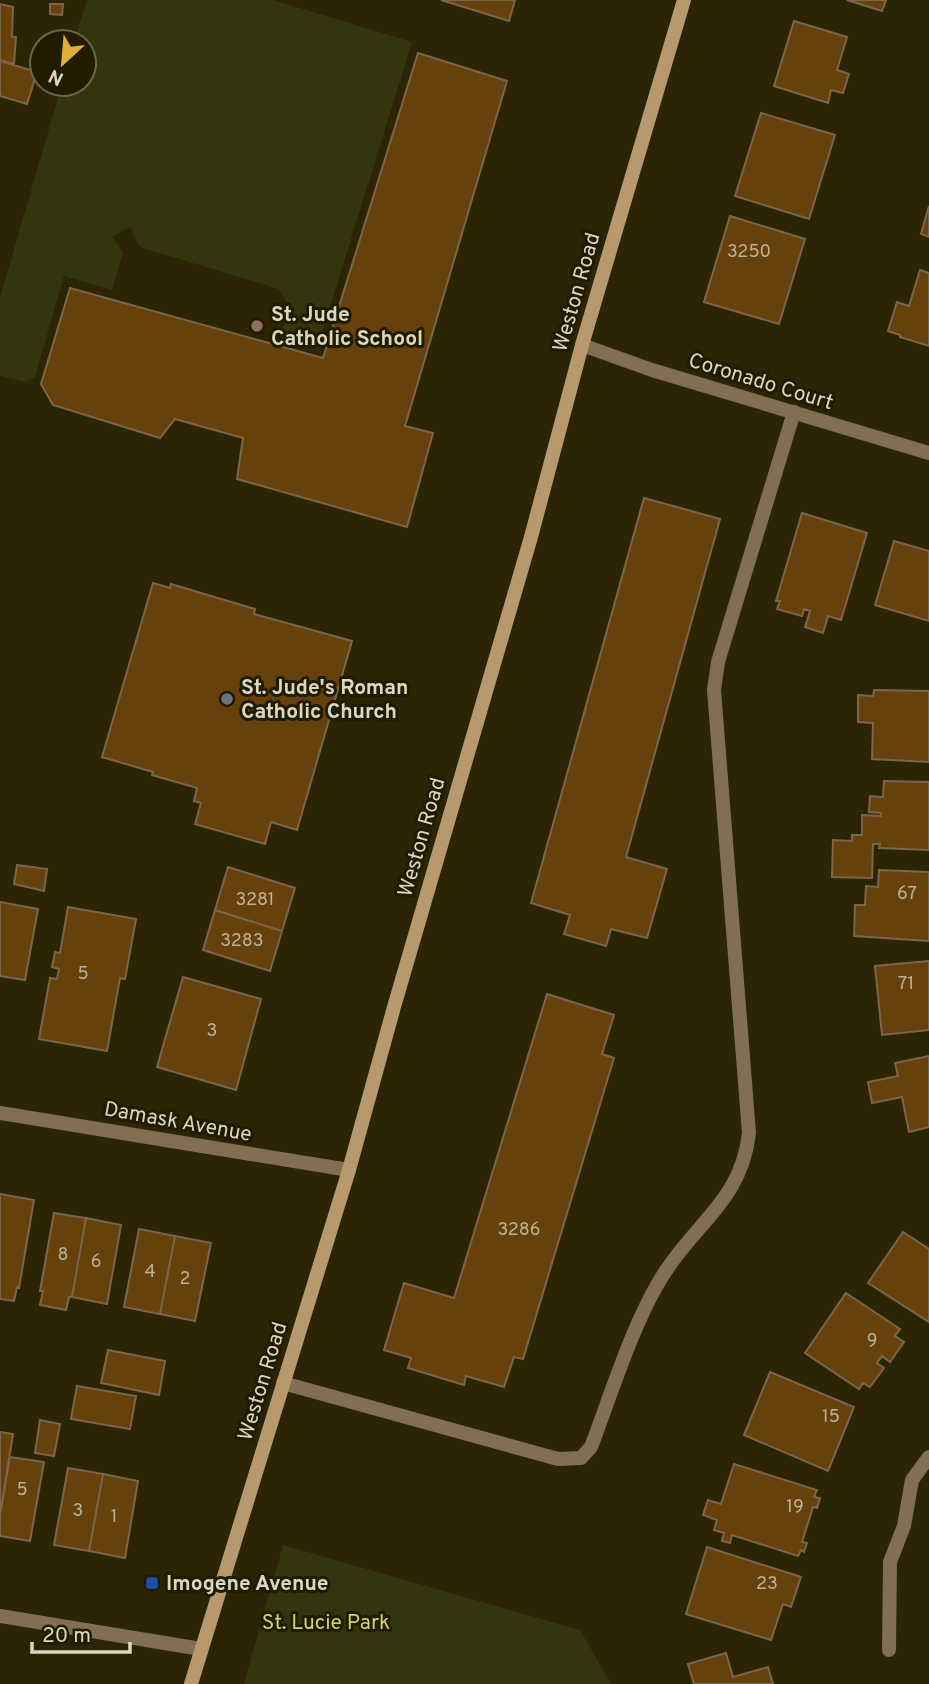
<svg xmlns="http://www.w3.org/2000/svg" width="929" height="1684" viewBox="0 0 929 1684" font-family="Overpass,sans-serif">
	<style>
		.green { fill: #33360d }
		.building { fill: #66410c; stroke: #7c654b; stroke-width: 2 }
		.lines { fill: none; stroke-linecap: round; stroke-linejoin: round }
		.lane { stroke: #826e54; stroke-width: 14 }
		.street { stroke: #826e54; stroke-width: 14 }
		.secondary { stroke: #b8986d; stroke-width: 14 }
		.education-dot { fill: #8d6e63; stroke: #221b00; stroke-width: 2.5 }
		.worship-dot { fill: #6b7280; stroke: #221b00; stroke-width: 2.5 }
		.transit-dot { fill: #1a4fb4; stroke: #221b00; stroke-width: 2.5 }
		.labels { text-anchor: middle; stroke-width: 6; stroke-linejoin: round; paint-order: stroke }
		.number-label { font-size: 18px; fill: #beb297 }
		.street-label { font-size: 21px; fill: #dbd7c5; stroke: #221b00 }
		.poi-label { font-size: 21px; font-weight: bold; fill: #dbd7c5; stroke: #221b00; text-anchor: start }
		.park-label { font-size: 21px; fill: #ced76b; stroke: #221b00 }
	</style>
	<rect width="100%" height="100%" fill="#2c2505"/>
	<path class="green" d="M87 0H273L412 42 317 349 280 338 289 307 279 289 140 247 130 227 112 236 123 253 112 290 64 276 35 377 25 382 0 376V298L62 84H84V42H74Z
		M283 1545 580 1630 611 1684H244Z"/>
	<path class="building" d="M441 0H515L509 21Z
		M847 0H886L882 11Z
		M0 4 13 7 12 37H16L14 64 0 60Z
		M50 4H63L62 15 50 14Z
		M794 21 847 37 837 70 849 74 843 93 831 90 828 103 774 86Z
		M418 53 507 81 405 426 433 433 407 527 237 479 243 438 175 419 160 438 53 405 41 384 70 288 323 358Z
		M0 61 37 72 27 104 0 96Z
		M761 113 835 135 809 219 735 196Z
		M929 206V237L921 234Z
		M730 216 805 239 779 324 704 302Z
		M920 270 929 273V346L900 337V335L888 331 897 302 909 306Z
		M644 498 720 519 626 857 667 869 647 938 611 929 606 946 564 934 570 915 531 903Z
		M802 513 867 533 841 620 828 616 823 633 805 627 810 611 804 609 802 616 777 609 780 601H776Z
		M894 541 929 551V621L875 605Z
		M153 583 170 588 171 584 255 609 254 614 352 641 297 830 271 822 265 844 195 824 201 803 194 801 197 788 152 775 153 772 102 757Z
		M874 690 929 691V762L872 759 873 723 858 722V695L873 696Z
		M884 781 929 782V850L879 848 880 844H873L872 878 832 877 833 840 852 841V835H862V815L881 816V813L869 812 870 796 883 797Z
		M17 865 47 869 44 891 14 884Z
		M228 867 295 888 282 931 215 910Z
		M879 870 929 872V941L854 936 855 905H865L866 886 878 887Z
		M0 902 38 909 25 980 0 976Z
		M68 907 136 919 125 979 120 978 107 1051 39 1039 50 978 57 979 59 969 52 967 55 952 60 953Z
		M215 910 282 931 270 971 203 950Z
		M929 961V1030L882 1035 875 966Z
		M183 977 261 999 236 1090 157 1067Z
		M547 994 614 1015 602 1054 614 1058 523 1359 514 1357 504 1387 466 1376 464 1385 408 1368 411 1358 384 1350 404 1283 454 1298Z
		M929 1056V1127L909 1132 902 1097 872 1103 868 1082 898 1076 895 1063Z
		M0 1194 34 1200 19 1288 17 1287 14 1301 0 1299Z
		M54 1213 86 1218 72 1297H69L66 1310 40 1305 43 1291H40Z
		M86 1218 121 1225 107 1304 72 1297Z
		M139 1229 175 1236 160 1314 124 1307Z
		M903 1232 929 1249V1322L868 1283Z
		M175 1236 211 1243 195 1321 160 1314Z
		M846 1293 900 1329 895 1336 904 1342 890 1362 882 1356 877 1363 884 1368 870 1387 863 1383 859 1389 805 1353Z
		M108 1350 165 1361 159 1395 101 1383Z
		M770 1372 854 1407 828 1471 744 1435Z
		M77 1386 136 1396 130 1429 71 1419Z
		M40 1420 60 1424 54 1456 35 1453Z
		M0 1432 13 1434 0 1515Z
		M10 1457 44 1462 30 1541 0 1536V1515Z
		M734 1464 817 1490 814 1497 820 1498 817 1508 813 1507 802 1542 807 1543 804 1552 801 1550 798 1556 732 1535 730 1543 722 1541 724 1533 714 1530 717 1520 703 1515 708 1500 721 1504Z
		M68 1468 103 1474 89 1551 54 1545Z
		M103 1474 138 1481 125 1558 89 1551Z
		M707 1547 801 1577 791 1607 783 1604 771 1640 686 1614Z
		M726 1653 733 1677 768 1667 773 1684H694L688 1664Z"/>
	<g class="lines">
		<path class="lane" d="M283 1383 558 1459 581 1458 591 1447C612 1392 635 1316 667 1269 700 1220 742 1197 749 1133L714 690 718 662 794 412"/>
		<path class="street" d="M582 345 652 370 929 453
			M0 1113 349 1170
			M0 1616 201 1649
			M889 1650 890 1562 904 1526 912 1480 929 1457"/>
		<path class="secondary" d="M191 1684 349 1170 394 1007 531 537 582 345 684 0"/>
	</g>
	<circle class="education-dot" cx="257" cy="326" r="7"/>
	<circle class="worship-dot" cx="227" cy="699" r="7"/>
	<rect class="transit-dot" x="145" y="1576" width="14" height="14" rx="3.5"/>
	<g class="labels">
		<g class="number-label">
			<text x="749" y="257">3250</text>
			<text x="907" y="899">67</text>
			<text x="255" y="905">3281</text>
			<text x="242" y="946">3283</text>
			<text x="83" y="979">5</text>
			<text x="906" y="989">71</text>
			<text x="212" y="1036">3</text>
			<text x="519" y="1235">3286</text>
			<text x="63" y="1260">8</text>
			<text x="96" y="1267">6</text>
			<text x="150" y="1277">4</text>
			<text x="185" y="1284">2</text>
			<text x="872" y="1346">9</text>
			<text x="831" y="1422">15</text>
			<text x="22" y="1495">5</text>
			<text x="795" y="1512">19</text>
			<text x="78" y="1516">3</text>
			<text x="114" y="1522">1</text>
			<text x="767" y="1589">23</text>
		</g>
		<g class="street-label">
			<text transform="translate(576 292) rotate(-74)" y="7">Weston Road</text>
			<text transform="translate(761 381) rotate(17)" y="7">Coronado Court</text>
			<text transform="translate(421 837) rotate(-74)" y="7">Weston Road</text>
			<text transform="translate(178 1121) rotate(10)" y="7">Damask Avenue</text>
			<text transform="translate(262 1381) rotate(-73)" y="7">Weston Road</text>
		</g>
		<g class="poi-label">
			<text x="271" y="321">St. Jude<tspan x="271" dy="24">Catholic School</tspan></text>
			<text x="241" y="694">St. Jude's Roman<tspan x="241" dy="24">Catholic Church</tspan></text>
			<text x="166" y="1590">Imogene Avenue</text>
		</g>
		<g class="park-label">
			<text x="326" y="1629">St. Lucie Park</text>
		</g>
	</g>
	<g transform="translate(63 63) rotate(206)"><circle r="33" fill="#221b00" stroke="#6c664f" stroke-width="2"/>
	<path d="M0-5L12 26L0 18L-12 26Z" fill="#e0b034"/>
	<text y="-10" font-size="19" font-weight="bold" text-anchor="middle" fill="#dbd7c5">N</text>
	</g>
	<path d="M32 1642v10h98v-10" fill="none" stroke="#dbd7c5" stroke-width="3.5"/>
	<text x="42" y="1642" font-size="21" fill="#dbd7c5" stroke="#221b00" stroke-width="5" paint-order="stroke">20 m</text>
</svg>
